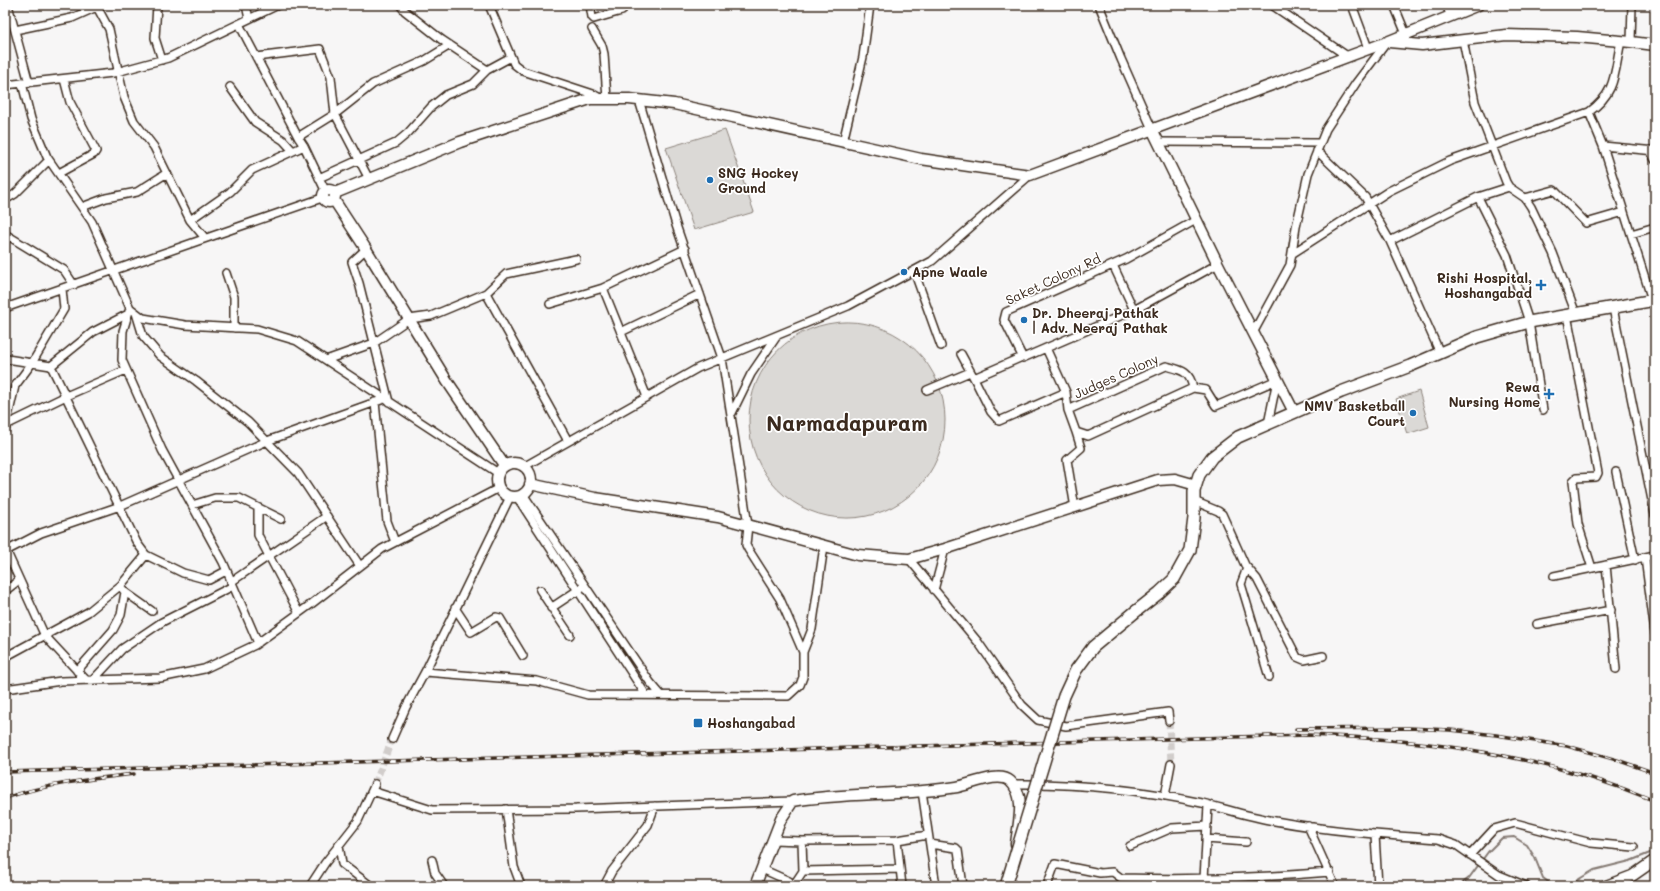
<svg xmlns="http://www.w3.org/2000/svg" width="1660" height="891" viewBox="0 0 1660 891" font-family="Mali,sans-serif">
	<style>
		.green { fill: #dbd9d6; stroke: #8b827a }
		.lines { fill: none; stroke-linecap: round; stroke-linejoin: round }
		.stream { stroke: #847972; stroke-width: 2 }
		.street-tunnel { stroke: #d1cdcb; stroke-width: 7; stroke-dasharray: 7 3.5; stroke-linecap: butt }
		.street-casing { stroke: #3b2a1e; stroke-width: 10 }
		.secondary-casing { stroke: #3b2a1e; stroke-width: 13 }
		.primary-casing { stroke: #3b2a1e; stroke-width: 14 }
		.street { stroke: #fff; stroke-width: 7 }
		.secondary { stroke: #fff; stroke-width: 10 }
		.primary { stroke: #fff; stroke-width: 11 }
		.rail-casing { stroke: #3b2a1e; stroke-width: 3.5 }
		.rail { stroke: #fff; stroke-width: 2; stroke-dasharray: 6; stroke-linecap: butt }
		.primary-bridge-casing { stroke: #3b2a1e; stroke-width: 14; stroke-linecap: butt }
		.primary-bridge { stroke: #fff; stroke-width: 11 }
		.poi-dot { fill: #1f6fb2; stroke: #fff; stroke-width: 1.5 }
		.labels { text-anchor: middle; stroke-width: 3.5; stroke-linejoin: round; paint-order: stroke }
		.poi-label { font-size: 13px; font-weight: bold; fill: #3b2a1e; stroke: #fff; text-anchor: start }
		.street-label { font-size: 13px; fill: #3b2a1e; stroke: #fff }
		.town-label { font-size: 21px; font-weight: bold; fill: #3b2a1e; stroke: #fff }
	</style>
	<rect width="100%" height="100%" fill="#f7f6f6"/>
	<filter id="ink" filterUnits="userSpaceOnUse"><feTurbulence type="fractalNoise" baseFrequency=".025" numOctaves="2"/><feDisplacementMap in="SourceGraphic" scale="8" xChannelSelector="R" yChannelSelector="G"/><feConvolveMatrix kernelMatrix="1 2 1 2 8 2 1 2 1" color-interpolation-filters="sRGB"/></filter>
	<g filter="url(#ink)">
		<path class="green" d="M725 130 754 212 694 230 666 148Z
			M749 420a98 98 0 1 1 196 0a98 98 0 1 1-196 0Z
			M1419 391 1429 427 1407 434 1396 399Z"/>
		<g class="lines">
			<path class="stream" d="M1427 886C1435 882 1448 881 1455 886
				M1459 886 1469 878 1488 852 1502 838 1514 837 1527 845 1535 858 1543 878 1551 884H1571L1594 870 1630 861 1655 851"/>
			<path class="street-tunnel" d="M1169 721 1171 764
				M375 784 392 739"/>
			<defs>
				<path id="street" d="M8 5 29 83
					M157 5 155 38 162 60
					M246 5 249 19
					M400 5 405 11 442 40 487 70
					M489 5 514 64 523 71 593 94 600 98
					M590 5 592 17 594 19 618 12 622 11 624 5
					M1099 5 1121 59 1152 129
					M1272 5 1347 56
					M1352 5 1368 48
					M1394 5 1406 34
					M1446 5 1451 16
					M97 7 109 29 124 97 134 121 154 147 190 220 205 238
					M239 24 298 137 304 146 325 190
					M592 29 602 46 604 54 607 99
					M15 30 72 18 101 5
					M1463 40 1475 102 1506 182 1509 187 1525 198 1531 207 1553 253 1576 314
					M1631 42 1632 5
					M256 57 320 49 331 77 335 114 369 179
					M22 83 31 119 47 157 92 222 130 308 143 318 185 325 257 329 297 341 498 473
					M5 85 113 73 168 58 278 5
					M230 87 255 122 283 140 293 151
					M1589 112 1603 146 1652 300
					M298 137 335 114 373 84 424 61 450 45
					M843 142 863 57 870 5
					M1158 142 1320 143
					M1603 146 1655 151
					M1650 150 1655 160
					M1317 151 1365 197 1390 241 1440 353
					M59 173 94 154 96 151 70 102 64 79
					M319 178 396 143 408 133 431 107 446 95 473 84 487 70 511 57
					M1478 197 1507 255 1529 322 1543 410
					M1525 198 1554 190 1586 223 1624 212
					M5 200 15 194 49 160
					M82 207 106 198 137 192 167 173
					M190 220 230 192 252 170 304 146
					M5 234 64 270 74 285
					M1631 234 1655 227
					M1390 241 1478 197 1509 187
					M366 249 352 262 359 283 389 402
					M1293 253 1389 191 1450 161 1589 112C1617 92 1614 73 1621 41
					M1113 265 1134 310 1023 358 1004 320 1006 312 1126 259 1196 220
					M914 271 941 346
					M226 273 234 297V328
					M603 288 647 397
					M486 293 568 441
					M550 304 603 288 685 249
					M5 308 322 198
					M130 308 123 331 122 360 162 450 223 562 258 643
					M1613 308 1655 515
					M1134 310 1218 264
					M136 313 143 336 160 356 196 381 248 422 298 473 360 566
					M1567 315 1598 473 1596 477 1576 478 1573 481 1578 524 1592 568
					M621 332 700 294
					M1253 333 1290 265 1296 227 1308 174 1326 129 1356 83 1387 42
					M1046 348 1066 392 1068 410
					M961 354 974 378 1022 357
					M326 360 374 343 409 319 431 316 486 293 506 274 576 259
					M5 361 7 359 51 366 137 543 146 555 183 573 209 580 226 571
					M51 366 93 332 128 314
					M974 378 991 412 999 421 1066 392
					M1193 388C1190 371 1181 370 1166 366L1068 410 1076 432 1088 436 1193 388 1206 390 1216 406 1277 380 1268 424
					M927 390 970 372
					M375 402 387 521 395 542
					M732 413 751 374 777 336
					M6 425 66 396 126 370
					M5 430 15 386 32 363 64 309 62 289
					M525 466 698 368 848 306 932 261 1030 175
					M1616 472 1635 560
					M523 494 650 682 661 695
					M517 497 646 695
					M1194 501 1218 511 1222 514 1245 565 1257 579 1297 657 1304 660 1323 656
					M192 505 215 498H239L281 519
					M258 508V535L299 613
					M1075 508 1067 460 1081 448 1076 432
					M5 548 45 636 86 680
					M6 551 41 533 120 506 267 441 384 399
					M1645 558 1655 633
					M909 559 978 642 1022 705 1038 720 1066 726 1168 712 1169 721
					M1606 565 1616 669
					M1247 568 1241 584 1269 677
					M1554 576 1655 555
					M231 582 327 516
					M540 590 570 635
					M934 590 945 549
					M5 591 19 580
					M125 592 152 611
					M455 608 471 632 496 617 500 618 523 656
					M551 608 581 588
					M1537 624 1611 610
					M803 652 812 629 824 546
					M5 657 88 612 121 585 146 555
					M77 671 113 630 121 615 125 592 120 586
					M425 672 537 681 588 695 788 696 800 685 803 677V652L780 599 748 549 746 545 748 525 722 358 676 225 639 100
					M93 680 122 649 162 622 233 586
					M5 689 61 681 160 678 204 669 255 645 310 605 382 549 499 488
					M392 739 406 707 425 672 510 497
					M1012 784C1076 783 1139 789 1202 803 1226 809 1250 817 1275 821 1329 831 1383 835 1438 839L1456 845 1499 875 1526 886
					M372 791 432 810 576 809 793 801
					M922 791 936 886
					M1165 796 1171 764
					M506 809 514 867 521 886
					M1308 826 1335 886
					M1375 835 1378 886
					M1206 839 1246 842
					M773 840 802 841 897 840
					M802 841 803 871
					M930 844 956 848 958 850 963 886
					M339 845 342 864 371 886
					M1130 846 1172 828 1207 826
					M1470 855 1494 829 1515 823 1591 843 1634 847
					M432 860 435 873 444 886
					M762 869 789 881 791 886
					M1204 879 1208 805
					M310 886 325 863 358 821 375 784
					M604 886 612 871 648 825 655 806
					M793 886 803 871 900 869
					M902 886 897 840 928 835
					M1047 886 1055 864 1100 873 1113 872 1121 878C1190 880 1260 878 1330 872"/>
				<path id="secondary" d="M1389 42 1422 45 1506 35 1577 37 1631 42 1655 45
					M1152 129 1218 264 1294 412
					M323 196a6 6 0 1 1 12 0a6 6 0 1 1-12 0Z
					M335 193 460 142 590 99H629L674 104 921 159 1030 175 1387 42 1478 5
					M334 200 366 249 447 381 504 465
					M497 480a17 17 0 1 1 34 0a17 17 0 1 1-34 0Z
					M530 484 595 498 718 517 858 555 909 559 945 549 1158 480 1175 479 1196 485
					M755 886 781 819 793 801C847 792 903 796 957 787 970 785 999 771 1010 781 1027 796 1018 824 1016 844
					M1606 886 1632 876 1655 860"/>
				<path id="primary" d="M1135 612 1159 593 1174 579 1190 550 1194 518V491L1199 475 1212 457 1238 437 1341 392 1410 366 1477 337 1529 322 1655 300"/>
			</defs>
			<use href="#street" class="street-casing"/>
			<use href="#secondary" class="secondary-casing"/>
			<use href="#primary" class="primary-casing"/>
			<use href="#street" class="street"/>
			<use href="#secondary" class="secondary"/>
			<use href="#primary" class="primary"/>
			<defs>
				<path id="rail" d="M1296 729 1409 728 1450 730 1496 735 1567 746 1617 760 1655 773
					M5 772 1307 735C1426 739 1545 755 1655 801
					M5 798C47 784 90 779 134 774"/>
			</defs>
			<use href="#rail" class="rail-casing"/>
			<use href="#rail" class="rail"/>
			<defs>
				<path id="primary-bridge" d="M1006 886 1064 696 1076 670 1093 647 1135 612"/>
			</defs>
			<use href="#primary-bridge" class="primary-bridge-casing"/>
			<use href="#primary-bridge" class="primary-bridge"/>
		</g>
	</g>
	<g class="poi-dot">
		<circle cx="710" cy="180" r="4"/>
		<circle cx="904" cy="272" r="4"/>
		<path d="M1539 279h4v4h4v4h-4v4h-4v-4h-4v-4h4z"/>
		<circle cx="1024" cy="320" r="4"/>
		<path d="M1547 388h4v4h4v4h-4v4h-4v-4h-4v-4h4z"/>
		<circle cx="1413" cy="413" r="4"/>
		<rect x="693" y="718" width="10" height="10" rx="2"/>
	</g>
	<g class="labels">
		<g class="poi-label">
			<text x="718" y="178">SNG Hockey<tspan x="718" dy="15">Ground</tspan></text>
			<text x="912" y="277">Apne Waale</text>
			<text x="1532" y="283" text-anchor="end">Rishi Hospital,<tspan x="1532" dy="15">Hoshangabad</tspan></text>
			<text x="1032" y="318">Dr. Dheeraj Pathak<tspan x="1032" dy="15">| Adv. Neeraj Pathak</tspan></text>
			<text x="1540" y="392" text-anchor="end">Rewa<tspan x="1540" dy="15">Nursing Home</tspan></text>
			<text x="1405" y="411" text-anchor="end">NMV Basketball<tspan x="1405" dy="15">Court</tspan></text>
			<text x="707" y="728">Hoshangabad</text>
		</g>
		<g class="street-label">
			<text transform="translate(1053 279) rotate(-25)" y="5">Saket Colony Rd</text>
			<text transform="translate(1116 376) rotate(-24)" y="5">Judges Colony</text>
		</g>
		<g class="town-label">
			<text x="847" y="431">Narmadapuram</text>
		</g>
	</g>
	<rect width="1660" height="891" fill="none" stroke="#fff" stroke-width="20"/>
	<rect x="10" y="10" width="1640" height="871" fill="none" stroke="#3b2a1e" stroke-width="1.5" filter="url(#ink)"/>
</svg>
